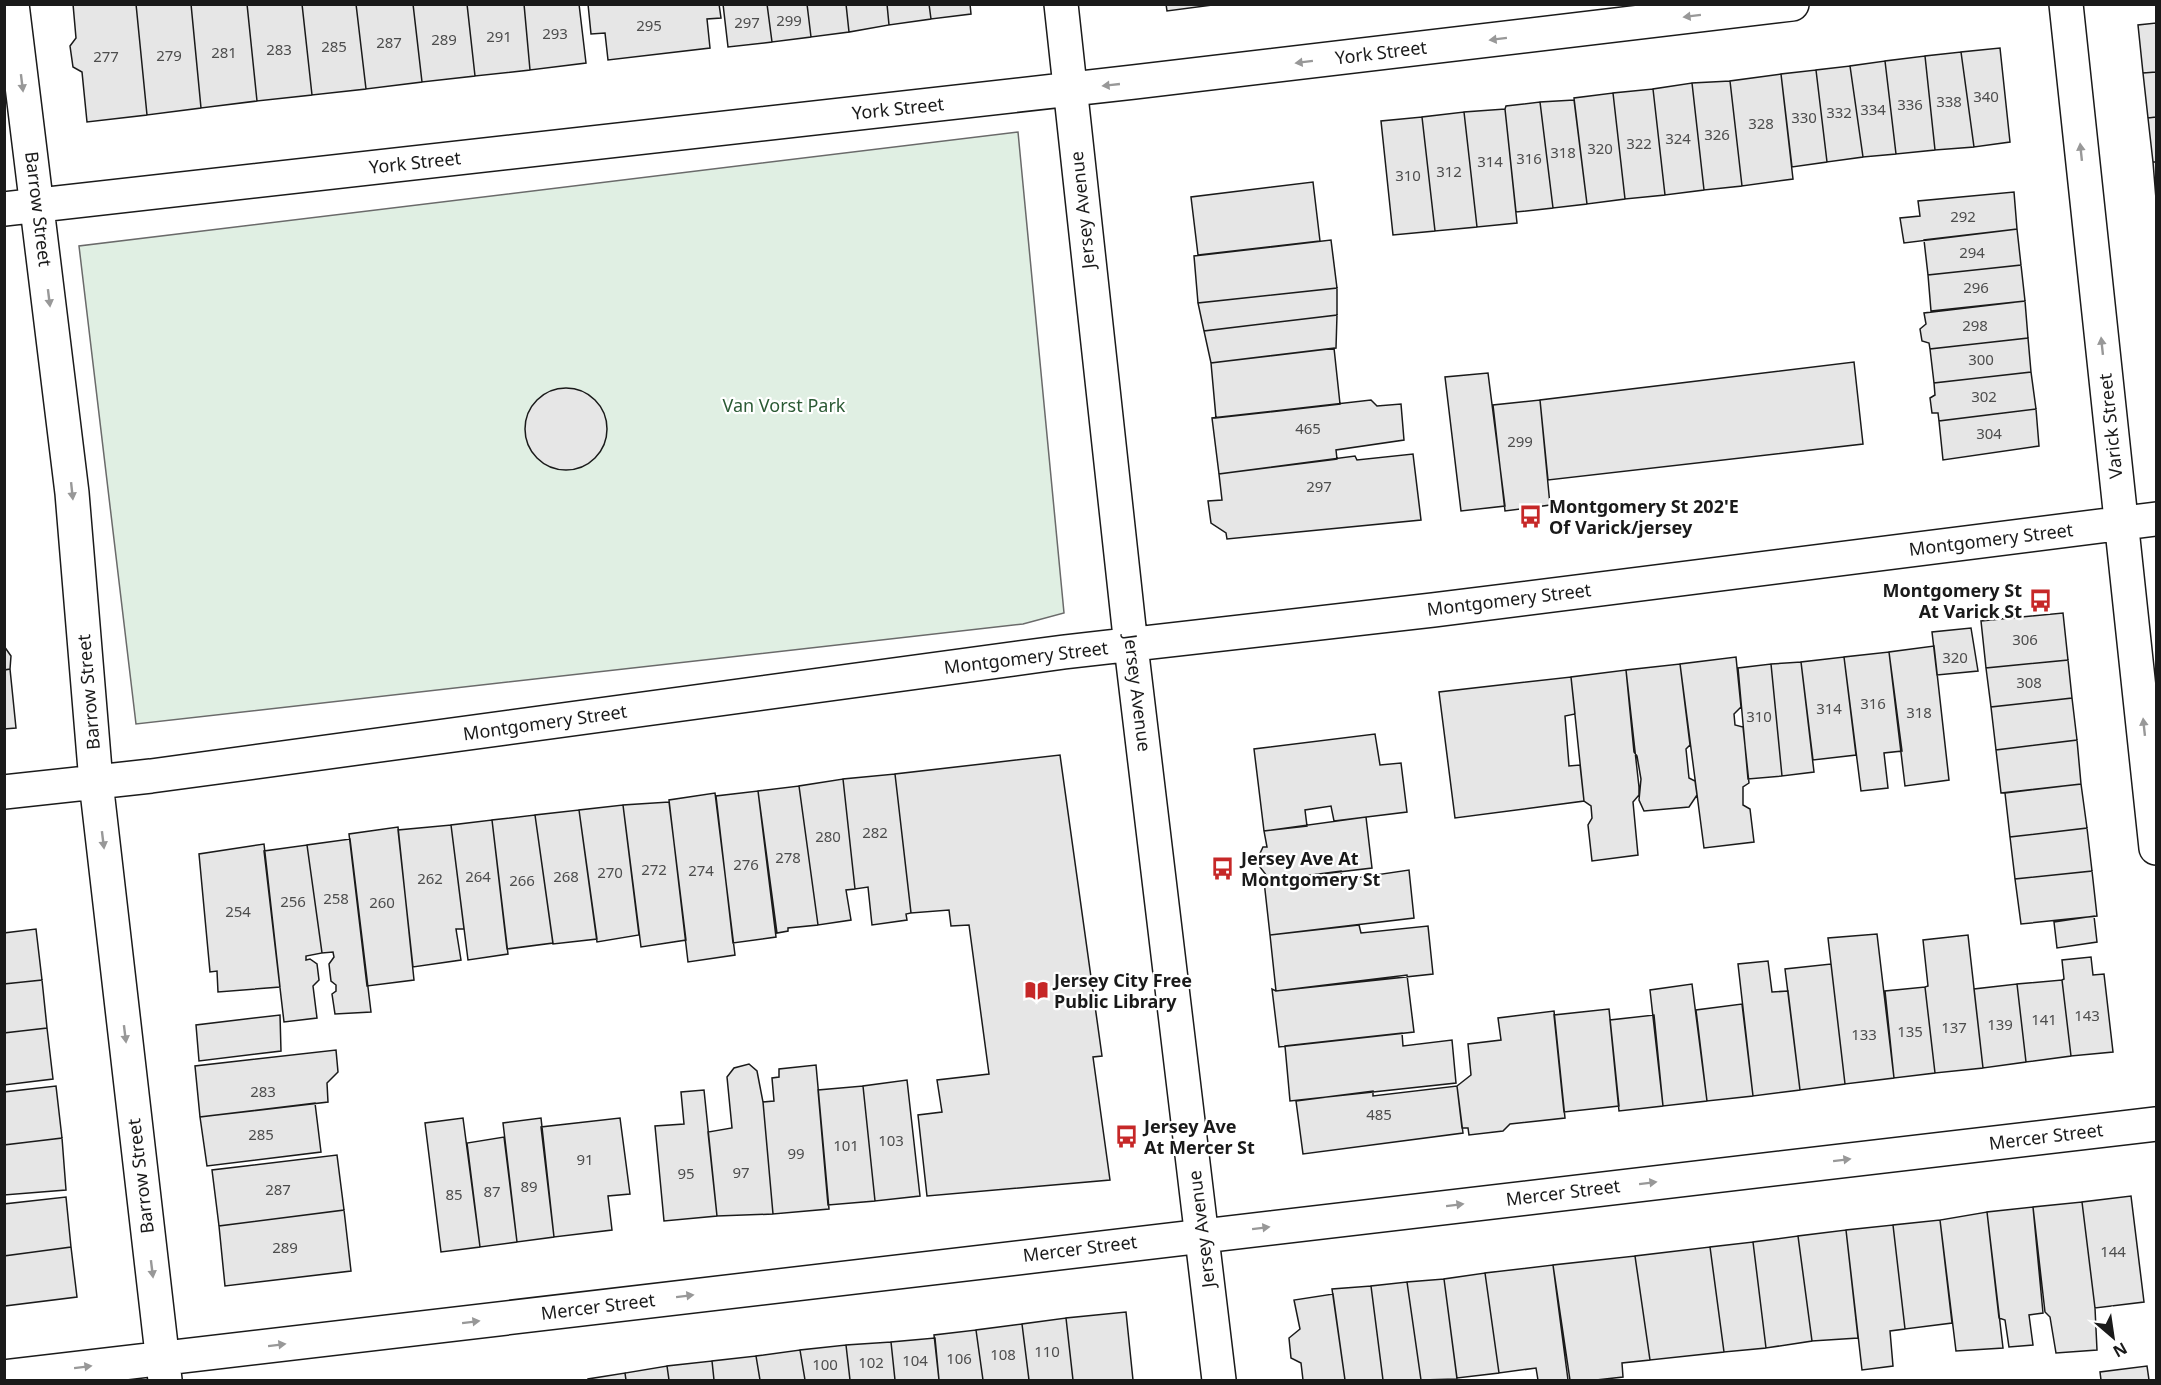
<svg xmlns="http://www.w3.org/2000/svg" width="2161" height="1385" viewBox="0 0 2161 1385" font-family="'Noto Sans',sans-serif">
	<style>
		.green { fill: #e0efe3; stroke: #6a6a6a; stroke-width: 1.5 }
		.building { fill: #e6e6e6; stroke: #1a1a1a; stroke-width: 1.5 }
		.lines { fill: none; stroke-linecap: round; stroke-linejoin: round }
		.minor-casing { stroke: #1a1a1a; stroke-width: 36 }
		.minor { stroke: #fff; stroke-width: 33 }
		.oneway { fill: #989898 }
		.labels { text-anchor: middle; stroke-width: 4.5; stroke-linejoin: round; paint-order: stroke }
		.number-label { font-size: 15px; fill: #4d4d4d }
		.street-label { font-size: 18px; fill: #1a1a1a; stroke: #fff }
		.park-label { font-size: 18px; fill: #2b5a34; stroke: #fff }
		.poi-label { font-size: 18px; font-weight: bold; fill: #1a1a1a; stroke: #fff; text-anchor: start }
	</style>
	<rect width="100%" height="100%" fill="#fff"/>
	<path class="green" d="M1018 132 1064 613 1023 624 136 724 79 246Z"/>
	<path class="building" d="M73 4H136L147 115 87 122 82 72 73 67 70 46 76 38Z
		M136 4H191L201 108 147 115Z
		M191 4H247L257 101 201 108Z
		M247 4H302L312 95 257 101Z
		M302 4H356L366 89 312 95Z
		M356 4H413L422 82 366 89Z
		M413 4H467L475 76 422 82Z
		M467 4H524L530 70 475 76Z
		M524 4H579L586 63 530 70Z
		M588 4H719L721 18 707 19 710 48 608 60 605 33 591 34Z
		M723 4H767L772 42 728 47Z
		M767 4H807L811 37 772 42Z
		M807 4H846L849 32 811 37Z
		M846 4H887L889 25 849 32Z
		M887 4H929L931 19 889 25Z
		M929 4H970L971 14 931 19Z
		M1166 4H1220L1167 11Z
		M2156 23V72L2143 73 2138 25Z
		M2000 48 2010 142 1974 147 1961 52Z
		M1961 52 1974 147 1935 150 1925 56Z
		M1925 56 1935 150 1896 154 1885 61Z
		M1885 61 1896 154 1863 157 1850 66Z
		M1850 66 1863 157 1827 162 1816 70Z
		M1816 70 1827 162 1792 167 1781 74Z
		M2156 72V117L2148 118 2143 73Z
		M1781 74 1793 179 1742 186 1730 81Z
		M1730 81 1742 186 1704 190 1692 83Z
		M1692 83 1704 190 1665 195 1653 89Z
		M1653 89 1665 195 1625 199 1613 93Z
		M1613 93 1625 199 1587 204 1574 98Z
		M1574 100 1587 204 1553 208 1540 102Z
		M1540 102 1553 208 1516 212 1505 109 1506 106Z
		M1505 109 1517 223 1477 227 1464 112Z
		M1464 112 1477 227 1435 231 1422 117Z
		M1422 117 1435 231 1393 235 1381 121Z
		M2156 117V162H2153L2148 118Z
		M2153 162H2156V199Z
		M1313 182 1320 241 1198 255 1191 197Z
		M2014 192 2017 229 1904 243 1900 218 1920 216 1918 201Z
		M2017 229 2021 265 1928 275 1924 240Z
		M1331 240 1337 288 1198 303 1194 256Z
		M2021 265 2025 301 1931 311 1928 275Z
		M1337 288V315L1204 331 1198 303Z
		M2025 301 2028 338 1930 349 1929 343 1922 341 1920 329 1926 324 1924 313Z
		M1337 315 1336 348 1211 363 1204 331Z
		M2028 338 2031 372 1934 383 1930 349Z
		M1334 348 1340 404 1216 418 1211 363Z
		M1854 362 1863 444 1548 480 1540 400Z
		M2031 372 2036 409 1939 421 1938 413H1932L1930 398 1935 395 1934 383Z
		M1488 373 1505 506 1461 511 1445 377Z
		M525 429a41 41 0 1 1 82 0a41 41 0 1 1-82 0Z
		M1371 400 1377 406 1401 404 1404 440 1336 450 1337 459 1219 474 1212 418Z
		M1540 400 1550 505 1505 511 1493 405Z
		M2036 409 2039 446 1943 460 1939 421Z
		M1413 454 1421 520 1227 539 1226 533 1211 523 1208 501 1222 500 1219 474 1355 456 1357 460Z
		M2063 613 2068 660 1986 668 1981 621Z
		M1971 628 1978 671 1937 675 1932 632Z
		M4 646 11 656 10 669 4 670Z
		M1934 646 1949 780 1905 786 1889 652Z
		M1889 652 1902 751 1884 753 1888 788 1861 791 1844 657Z
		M1736 657 1741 707 1734 714 1735 725 1743 727 1749 783 1743 787V805L1750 809 1754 842 1704 848 1680 664Z
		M1844 657 1856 755 1813 760 1801 662Z
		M2068 660 2072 698 1991 707 1986 668Z
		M1801 662 1814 772 1782 776 1771 664Z
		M1680 664 1690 745 1686 749 1689 778 1695 781 1697 795 1689 807 1644 811 1639 800 1641 779 1637 756 1634 752 1626 670Z
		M1771 664 1782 776 1748 779 1738 668Z
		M10 669 16 728 4 729V670Z
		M1626 670 1639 787V795L1633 802 1638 855 1592 861 1588 825 1592 818 1591 806 1584 801 1571 677Z
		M1571 677 1575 714 1565 716 1569 766 1580 765 1584 801 1455 818 1439 692Z
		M2072 698 2077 740 1996 750 1991 707Z
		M1375 734 1380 765 1401 763 1407 812 1334 821 1331 806 1305 810 1307 826 1264 831 1254 749Z
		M2077 740 2081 784 2001 793 1996 750Z
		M1060 755 1102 1056 1093 1057 1110 1180 927 1196 918 1115 942 1112 937 1080 989 1074 969 925 951 926 949 910 911 913 895 774Z
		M895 774 911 913 906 914 907 920 872 925 868 887 855 889 843 779Z
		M843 779 855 889 846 890 851 920 818 925 799 786Z
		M2081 784 2087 828 2010 837 2005 793Z
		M799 786 818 925 788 928V931L777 933 758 791Z
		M758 791 776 937 733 943 716 796Z
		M715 793 735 955 688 962 669 800Z
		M669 802 686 940 641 947 623 805Z
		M623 805 639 935 597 942 579 810Z
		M579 810 597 939 553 944 535 815Z
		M535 815 553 943 507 949 492 820Z
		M1366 817 1372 868 1270 880 1256 862 1263 847H1267L1264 831Z
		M492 820 508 954 468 960 451 825Z
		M451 825 464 929H456L461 960 413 967 398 830Z
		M398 827 414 980 367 986 349 834Z
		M2087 828 2092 871 2015 879 2010 837Z
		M350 839 371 1012 335 1014 332 994 336 991V985L331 981 329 964 334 957 333 952 322 953 307 845Z
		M264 844 280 987 218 992 217 971 210 972 199 854Z
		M307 845 322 953 306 956V960L310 959 317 964 319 980 313 986 317 1018 284 1022 264 851Z
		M1409 870 1414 918 1270 935 1264 881 1341 871 1342 880Z
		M2092 871 2097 916 2021 924 2015 879Z
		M2094 916 2097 942 2057 948 2054 922Z
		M1359 925 1361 933 1428 926 1433 974 1276 991 1270 935Z
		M36 929 42 980 4 984V933Z
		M1877 934 1894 1078 1845 1084 1828 938Z
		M1968 935 1983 1068 1935 1073 1925 987 1928 986 1923 940Z
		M2091 957 2093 975 2104 974 2113 1052 2071 1056 2062 980 2064 979 2062 960Z
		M1768 961 1772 992 1788 991 1800 1090 1753 1096 1738 964Z
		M1831 964 1845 1084 1800 1090 1785 969Z
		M1407 975 1414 1032 1279 1047 1272 989 1276 991Z
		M42 980 47 1028 4 1033V984Z
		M2062 980 2071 1056 2026 1062 2017 984Z
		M1692 984 1707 1101 1663 1106 1650 990Z
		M2017 984 2026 1062 1983 1068 1974 989Z
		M1925 987 1935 1073 1894 1078 1885 991Z
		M1742 1004 1753 1096 1707 1101 1696 1010Z
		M1609 1009 1619 1106 1564 1112 1554 1015Z
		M1554 1011 1565 1118 1510 1124 1503 1131 1469 1135 1468 1128H1462L1457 1086 1471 1075 1468 1044 1501 1040 1498 1018Z
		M280 1015 281 1051 199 1061 196 1025Z
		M1654 1015 1663 1106 1619 1111 1610 1020Z
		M47 1028 53 1079 4 1085V1033Z
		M1402 1033 1403 1046 1452 1040 1456 1083 1290 1101 1285 1046Z
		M336 1050 338 1072 327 1083 328 1102 200 1117 195 1066Z
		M749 1064 757 1071 763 1102 773 1214 717 1216 708 1132 732 1128 727 1077 734 1068Z
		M816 1065 829 1209 773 1214 763 1102 774 1101 772 1078 779 1077V1069Z
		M907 1080 920 1196 875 1201 863 1086Z
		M56 1086 62 1138 4 1145V1092Z
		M863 1086 875 1201 828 1205 818 1090Z
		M1457 1086 1463 1133 1303 1154 1296 1101 1373 1091V1096Z
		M704 1090 717 1216 664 1221 655 1126 684 1124 681 1092Z
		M315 1103 321 1152 207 1166 200 1117Z
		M463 1118 480 1247 441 1252 425 1123Z
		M541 1118 554 1237 517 1242 503 1123Z
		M620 1118 630 1194 608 1196 612 1230 554 1237 541 1127Z
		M504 1137 517 1242 480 1247 467 1143Z
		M62 1138 66 1190 4 1195V1145Z
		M337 1155 344 1210 219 1226 212 1170Z
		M2131 1196 2144 1302 2095 1308 2082 1202Z
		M66 1197 71 1247 4 1256V1204Z
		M2082 1202 2095 1308 2097 1350 2056 1353 2050 1317 2045 1312 2033 1207Z
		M2033 1207 2043 1313 2029 1315 2033 1345 2009 1347 2005 1320 1999 1318 1987 1212Z
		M344 1210 351 1271 225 1286 219 1226Z
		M1987 1212 2003 1348 1956 1351 1940 1220Z
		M1940 1220 1952 1323 1905 1329 1893 1225Z
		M1893 1225 1905 1329 1890 1331 1893 1366 1862 1370 1846 1230Z
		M1846 1230 1858 1338 1812 1341 1798 1236Z
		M1798 1236 1812 1341 1766 1348 1753 1242Z
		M1753 1242 1766 1348 1724 1352 1710 1247Z
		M71 1247 77 1297 5 1306 4 1310V1256Z
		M1710 1247 1724 1352 1650 1360 1635 1256Z
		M1635 1256 1650 1360 1622 1363 1623 1377 1596 1380H1570L1553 1265Z
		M1553 1265 1568 1380H1538L1536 1368 1499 1373 1485 1273Z
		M1485 1273 1499 1373 1457 1378 1444 1279Z
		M1444 1279 1457 1379 1421 1380 1407 1282Z
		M1407 1282 1421 1380H1383L1371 1286Z
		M1371 1286 1383 1380H1345L1332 1289Z
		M1333 1294 1345 1380H1303L1301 1363 1291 1358 1289 1338 1300 1329 1294 1300Z
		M1126 1312 1133 1380H1073L1066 1318Z
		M1066 1318 1073 1380H1029L1022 1324Z
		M1022 1324 1029 1380H983L976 1330Z
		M976 1330 983 1380H939L934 1335Z
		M935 1338 939 1380H895L891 1342Z
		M891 1342 895 1380H850L846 1345Z
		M846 1345 850 1380H805L800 1350Z
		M800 1350 805 1380H760L756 1356Z
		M756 1356 760 1380H714L712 1361Z
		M712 1361 714 1380H669L667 1366Z
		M667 1366 669 1380H626L625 1373Z
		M2147 1366 2149 1380H2101L2100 1372Z
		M625 1373 626 1380H588V1379Z"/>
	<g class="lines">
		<defs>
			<path id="minor" d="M12 4 72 493 96 782 165 1380
				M1061 4 1131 646 1219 1380
				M2066 4 2156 848
				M4 209 1134 82 1792 4
				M4 792 151 776 1064 652 1433 610 2156 519
				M4 1377 2156 1124"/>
		</defs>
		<use href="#minor" class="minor-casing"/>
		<use href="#minor" class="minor"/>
	</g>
	<defs><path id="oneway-solid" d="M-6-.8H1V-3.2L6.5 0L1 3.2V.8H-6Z" transform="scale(1.5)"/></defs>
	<g class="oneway">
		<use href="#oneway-solid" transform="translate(1692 16) rotate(173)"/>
		<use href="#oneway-solid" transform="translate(1498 39) rotate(173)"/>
		<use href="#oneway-solid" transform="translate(1304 62) rotate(173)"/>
		<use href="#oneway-solid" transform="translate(22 83) rotate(83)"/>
		<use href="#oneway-solid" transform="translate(1111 85) rotate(174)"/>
		<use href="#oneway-solid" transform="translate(2081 152) rotate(-96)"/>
		<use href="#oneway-solid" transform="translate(49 298) rotate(83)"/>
		<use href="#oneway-solid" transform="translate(2102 346) rotate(-96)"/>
		<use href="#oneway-solid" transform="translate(72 491) rotate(84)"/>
		<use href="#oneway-solid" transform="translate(2144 727) rotate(-96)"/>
		<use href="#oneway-solid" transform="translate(103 840) rotate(83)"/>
		<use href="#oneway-solid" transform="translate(125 1034) rotate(83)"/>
		<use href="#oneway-solid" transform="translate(1842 1160) rotate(-7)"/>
		<use href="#oneway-solid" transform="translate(1648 1183) rotate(-7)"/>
		<use href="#oneway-solid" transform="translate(1455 1205) rotate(-7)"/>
		<use href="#oneway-solid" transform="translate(1261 1228) rotate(-7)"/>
		<use href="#oneway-solid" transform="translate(152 1269) rotate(83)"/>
		<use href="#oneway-solid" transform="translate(685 1296) rotate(-7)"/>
		<use href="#oneway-solid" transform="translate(471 1322) rotate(-7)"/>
		<use href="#oneway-solid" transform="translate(277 1345) rotate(-7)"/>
		<use href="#oneway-solid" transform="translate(83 1367) rotate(-7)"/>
	</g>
	<defs>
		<symbol id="bus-bare" viewBox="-9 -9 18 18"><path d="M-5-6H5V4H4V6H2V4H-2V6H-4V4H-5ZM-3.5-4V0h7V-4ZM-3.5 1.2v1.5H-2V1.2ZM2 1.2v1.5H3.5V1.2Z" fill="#c62828" stroke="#fff" stroke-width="2.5" paint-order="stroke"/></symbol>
		<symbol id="library-bare" viewBox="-9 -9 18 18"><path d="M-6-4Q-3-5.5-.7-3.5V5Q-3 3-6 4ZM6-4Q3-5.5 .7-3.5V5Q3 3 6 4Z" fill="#c62828" stroke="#fff" stroke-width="2.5" paint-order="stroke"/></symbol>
	</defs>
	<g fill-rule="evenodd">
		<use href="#bus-bare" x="1514" y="500" width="33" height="33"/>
		<use href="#bus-bare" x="2024" y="584" width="33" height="33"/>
		<use href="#bus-bare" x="1206" y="852" width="33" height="33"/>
		<use href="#library-bare" x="1020" y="974" width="33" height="33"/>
		<use href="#bus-bare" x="1110" y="1120" width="33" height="33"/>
	</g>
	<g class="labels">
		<g class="number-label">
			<text x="789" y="26">299</text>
			<text x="747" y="28">297</text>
			<text x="649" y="31">295</text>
			<text x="555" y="39">293</text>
			<text x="499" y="42">291</text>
			<text x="444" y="45">289</text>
			<text x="389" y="48">287</text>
			<text x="334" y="52">285</text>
			<text x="279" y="55">283</text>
			<text x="224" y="58">281</text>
			<text x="169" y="61">279</text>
			<text x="106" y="62">277</text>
			<text x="1986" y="102">340</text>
			<text x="1949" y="107">338</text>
			<text x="1910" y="110">336</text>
			<text x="1873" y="115">334</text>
			<text x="1839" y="118">332</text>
			<text x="1804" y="123">330</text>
			<text x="1761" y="129">328</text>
			<text x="1717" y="140">326</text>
			<text x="1678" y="144">324</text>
			<text x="1639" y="149">322</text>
			<text x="1600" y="154">320</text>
			<text x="1563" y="158">318</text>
			<text x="1529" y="164">316</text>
			<text x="1490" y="167">314</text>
			<text x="1449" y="177">312</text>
			<text x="1408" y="181">310</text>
			<text x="1963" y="222">292</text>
			<text x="1972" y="258">294</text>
			<text x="1976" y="293">296</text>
			<text x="1975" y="331">298</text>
			<text x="1981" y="365">300</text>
			<text x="1984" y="402">302</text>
			<text x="1308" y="434">465</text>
			<text x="1989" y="439">304</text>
			<text x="1520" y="447">299</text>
			<text x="1319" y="492">297</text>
			<text x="2025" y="645">306</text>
			<text x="1955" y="663">320</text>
			<text x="2029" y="688">308</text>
			<text x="1873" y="709">316</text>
			<text x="1829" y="714">314</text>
			<text x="1919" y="718">318</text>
			<text x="1759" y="722">310</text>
			<text x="875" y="838">282</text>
			<text x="828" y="842">280</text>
			<text x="788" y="863">278</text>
			<text x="746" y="870">276</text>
			<text x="654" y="875">272</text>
			<text x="701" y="876">274</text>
			<text x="610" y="878">270</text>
			<text x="478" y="882">264</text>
			<text x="566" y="882">268</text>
			<text x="430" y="884">262</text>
			<text x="522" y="886">266</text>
			<text x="336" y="904">258</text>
			<text x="293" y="907">256</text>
			<text x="382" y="908">260</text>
			<text x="238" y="917">254</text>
			<text x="2087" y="1021">143</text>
			<text x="2044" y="1025">141</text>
			<text x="2000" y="1030">139</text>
			<text x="1954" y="1033">137</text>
			<text x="1910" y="1037">135</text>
			<text x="1864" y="1040">133</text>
			<text x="263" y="1097">283</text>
			<text x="1379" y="1120">485</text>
			<text x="261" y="1140">285</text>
			<text x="891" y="1146">103</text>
			<text x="846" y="1151">101</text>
			<text x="796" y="1159">99</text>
			<text x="585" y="1165">91</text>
			<text x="741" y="1178">97</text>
			<text x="686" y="1179">95</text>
			<text x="529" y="1192">89</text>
			<text x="278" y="1195">287</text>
			<text x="492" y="1197">87</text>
			<text x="454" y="1200">85</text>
			<text x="285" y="1253">289</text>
			<text x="2113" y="1257">144</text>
			<text x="1047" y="1357">110</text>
			<text x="1003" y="1360">108</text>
			<text x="959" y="1364">106</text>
			<text x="915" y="1366">104</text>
			<text x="871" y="1368">102</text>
			<text x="825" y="1370">100</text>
		</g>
		<g class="street-label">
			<text transform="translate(1381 53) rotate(-7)" y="6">York Street</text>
			<text transform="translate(898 109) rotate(-6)" y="6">York Street</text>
			<text transform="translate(415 163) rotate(-6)" y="6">York Street</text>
			<text transform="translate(38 209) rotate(83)" y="6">Barrow Street</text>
			<text transform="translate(1083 210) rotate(-96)" y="6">Jersey Avenue</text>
			<text transform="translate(2111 426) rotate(-96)" y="6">Varick Street</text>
			<text transform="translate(1991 540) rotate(-7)" y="6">Montgomery Street</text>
			<text transform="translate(1509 600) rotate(-7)" y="6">Montgomery Street</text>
			<text transform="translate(1026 658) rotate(-7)" y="6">Montgomery Street</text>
			<text transform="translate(89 692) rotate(-95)" y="6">Barrow Street</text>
			<text transform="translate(1137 693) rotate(83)" y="6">Jersey Avenue</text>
			<text transform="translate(545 723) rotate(-8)" y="6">Montgomery Street</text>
			<text transform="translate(2046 1137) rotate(-7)" y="6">Mercer Street</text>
			<text transform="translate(141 1176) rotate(-97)" y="6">Barrow Street</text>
			<text transform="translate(1563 1193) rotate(-7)" y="6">Mercer Street</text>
			<text transform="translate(1202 1229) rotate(-97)" y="6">Jersey Avenue</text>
			<text transform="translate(1080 1249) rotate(-7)" y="6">Mercer Street</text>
			<text transform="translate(598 1307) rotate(-7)" y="6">Mercer Street</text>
		</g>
		<g class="park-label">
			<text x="784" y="412">Van Vorst Park</text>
		</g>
		<g class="poi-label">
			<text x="1549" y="513">Montgomery St 202'E<tspan x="1549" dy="21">Of Varick/jersey</tspan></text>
			<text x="2022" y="597" text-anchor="end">Montgomery St<tspan x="2022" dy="21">At Varick St</tspan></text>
			<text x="1241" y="865">Jersey Ave At<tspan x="1241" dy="21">Montgomery St</tspan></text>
			<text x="1054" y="987">Jersey City Free<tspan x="1054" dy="21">Public Library</tspan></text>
			<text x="1144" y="1133">Jersey Ave<tspan x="1144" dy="21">At Mercer St</tspan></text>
		</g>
	</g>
	<rect width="2161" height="1385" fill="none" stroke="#1a1a1a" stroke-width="12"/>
	<g transform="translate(2113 1337) rotate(151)" stroke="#ffffff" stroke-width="4.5" paint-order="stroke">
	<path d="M0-4.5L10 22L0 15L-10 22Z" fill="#1a1a1a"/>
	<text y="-9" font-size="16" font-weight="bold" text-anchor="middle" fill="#1a1a1a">N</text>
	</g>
</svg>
